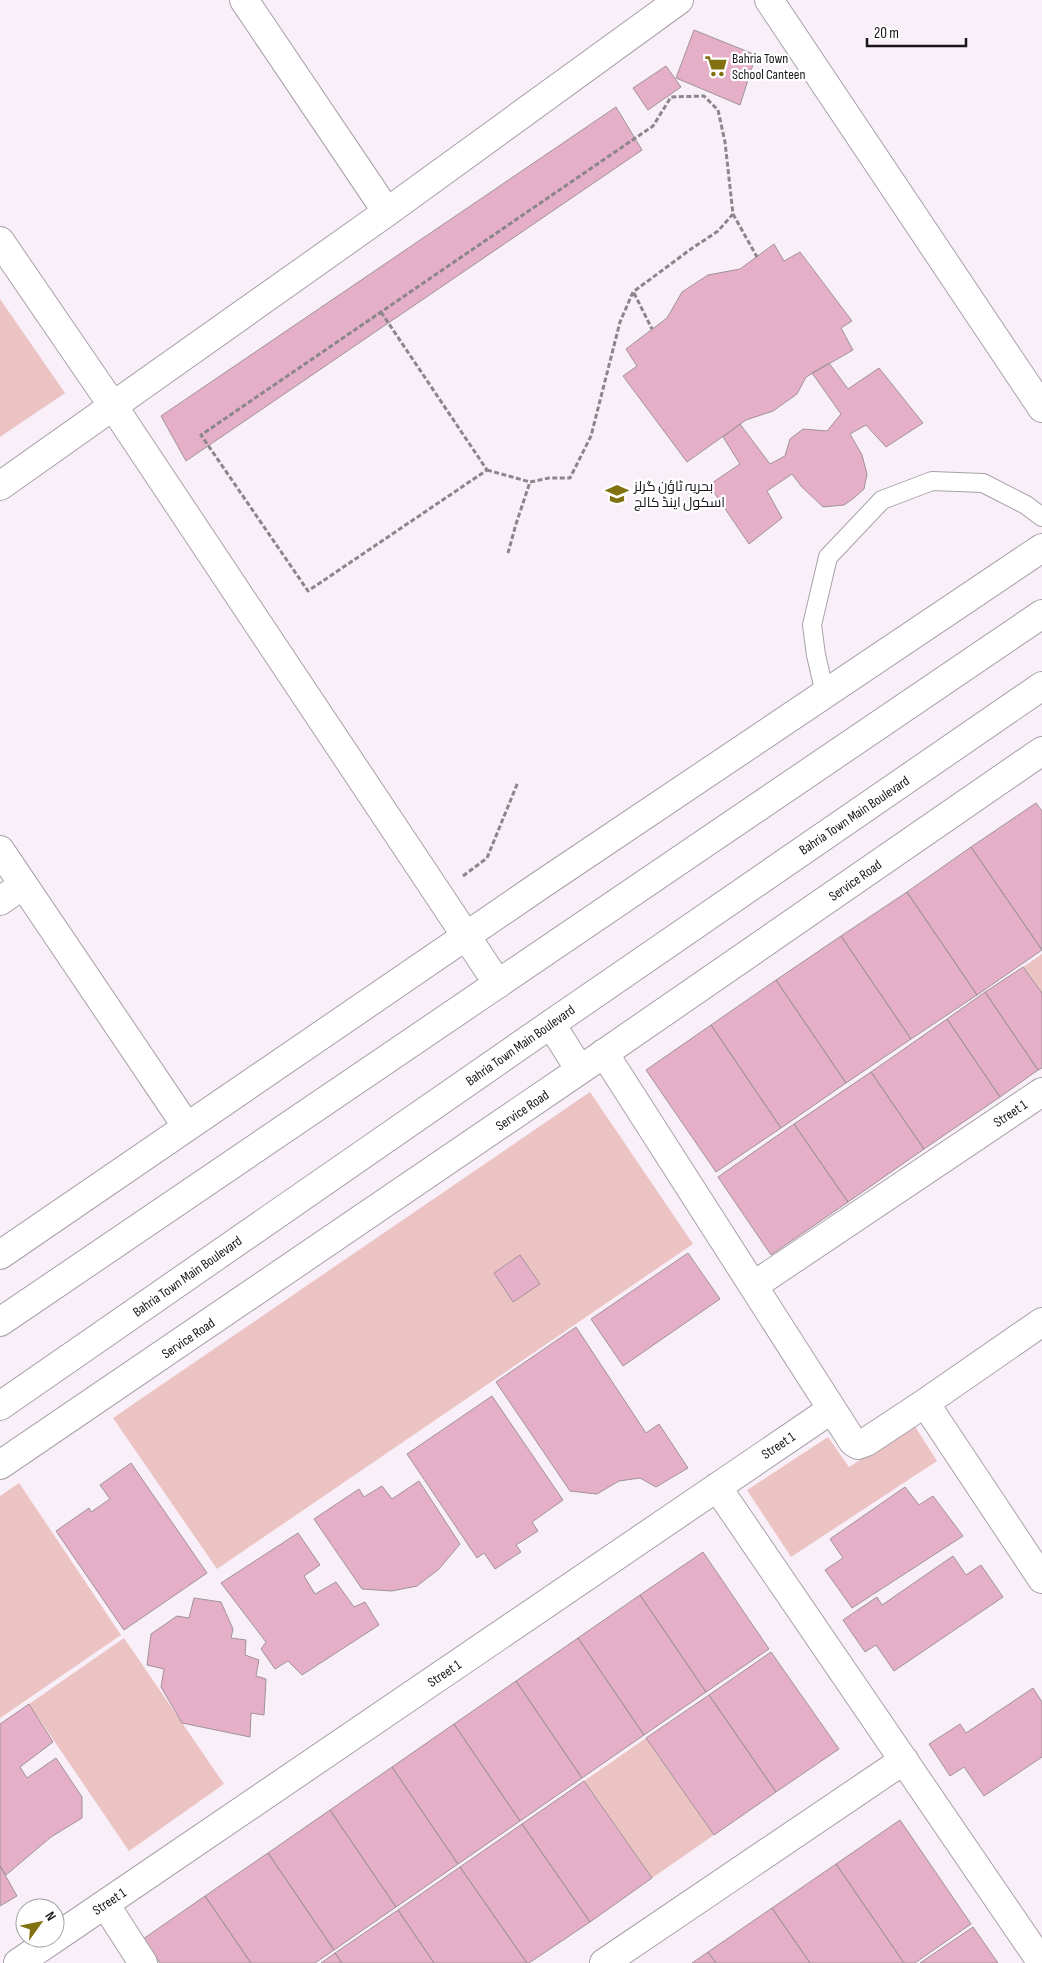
<svg xmlns="http://www.w3.org/2000/svg" width="1042" height="1963" viewBox="0 0 1042 1963" font-family="'Sofia Sans Condensed',Cairo,sans-serif">
	<style>
		.green { fill: #ebc3c3 }
		.building { fill: #e5afc7; stroke: #a09398 }
		.lines { fill: none; stroke-linecap: round; stroke-linejoin: round }
		.lane-casing { stroke: #a8a0a9; stroke-width: 20 }
		.street-casing { stroke: #a8a0a9; stroke-width: 30 }
		.secondary-casing { stroke: #a8a0a9; stroke-width: 30 }
		.path { stroke: #8b858c; stroke-width: 3; stroke-dasharray: 5 2.5; stroke-linecap: butt }
		.lane { stroke: #fff; stroke-width: 18 }
		.street { stroke: #fff; stroke-width: 28 }
		.secondary { stroke: #fff; stroke-width: 28 }
		.labels { text-anchor: middle; stroke-width: 4.5; stroke-linejoin: round; paint-order: stroke }
		.poi-label { font-size: 14px; fill: #19161a; stroke: #fff; text-anchor: start }
		.street-label { font-size: 14px; fill: #19161a; stroke: #fff }
	</style>
	<rect width="100%" height="100%" fill="#f9eff9"/>
	<path class="green" d="M0 299 65 393 0 437Z
		M1042 954V993L1023 967Z
		M590 1092 693 1244 217 1569 113 1418Z
		M914 1425 937 1461 791 1557 747 1490 828 1437 849 1467Z
		M19 1483 121 1635 0 1718V1496Z
		M124 1638 224 1784 129 1851 29 1704Z
		M646 1738 714 1835 652 1878 584 1781Z"/>
	<path class="building" d="M694 30 756 55 740 105 676 78Z
		M666 66 681 87 648 110 633 88Z
		M616 107 642 150 186 461 161 416Z
		M774 244 784 261 800 252 852 321 841 328 853 350 806 377 797 394 773 411 746 420 687 462 623 376 637 366 626 349 667 318 682 292 708 275 740 269Z
		M829 363 848 389 879 368 923 423 886 447 866 425 850 434 862 455 867 474 864 489 854 498 844 505 823 507 801 486 792 474 767 491 782 518 749 544 709 485 740 464 723 437 740 424 770 464 785 456 790 439 803 429 827 431 841 414 812 373Z
		M1036 803 1042 811V950L971 847Z
		M971 847 1042 950 977 995 907 892Z
		M907 892 977 995 911 1039 841 936Z
		M841 936 911 1039 846 1083 776 980Z
		M1023 967 1042 993V1068L1038 1070 985 992Z
		M776 980 846 1083 781 1128 711 1025Z
		M985 992 1038 1070 1000 1097 947 1019Z
		M947 1019 1000 1097 924 1149 871 1072Z
		M711 1025 781 1128 716 1172 646 1070Z
		M871 1072 924 1149 848 1202 794 1124Z
		M794 1124 848 1202 771 1255 718 1177Z
		M688 1253 720 1299 623 1366 591 1319Z
		M520 1255 540 1284 513 1302 494 1273Z
		M576 1327 646 1433 659 1424 688 1468 656 1487 640 1478 619 1481 597 1494 570 1491 496 1382Z
		M492 1396 563 1500 532 1522 538 1531 516 1545 521 1552 495 1569 484 1553 477 1558 407 1454Z
		M131 1463 207 1573 124 1630 56 1531 89 1508 91 1512 110 1499 100 1485Z
		M419 1481 460 1544 439 1569 417 1586 392 1591 362 1589 314 1519 359 1489 364 1497 382 1486 392 1499Z
		M905 1487 919 1505 933 1496 963 1536 852 1608 825 1570 843 1558 830 1539Z
		M298 1533 320 1565 304 1576 315 1594 336 1582 354 1607 365 1602 379 1625 302 1675 288 1661 275 1669 261 1649 266 1642 221 1583Z
		M703 1552 769 1649 706 1692 640 1595Z
		M953 1556 966 1575 981 1565 1003 1597 894 1671 876 1645 865 1652 843 1620 877 1597 882 1605Z
		M640 1595 706 1692 644 1735 578 1638Z
		M194 1598 221 1602 233 1629 231 1638 246 1640 245 1655 259 1660 256 1676 266 1679 264 1715 251 1713 250 1737 182 1723 161 1687 164 1669 147 1665 151 1634 177 1616 189 1618Z
		M578 1638 644 1735 582 1778 516 1681Z
		M771 1652 839 1749 776 1792 709 1695Z
		M516 1681 582 1778 520 1821 454 1724Z
		M1033 1688 1042 1702V1757L984 1796 964 1767 950 1776 929 1744 960 1724 966 1733Z
		M709 1695 776 1792 714 1835 646 1738Z
		M29 1704 53 1742 20 1767 27 1778 56 1758 82 1797V1818L51 1837 6 1875 0 1866V1724Z
		M454 1724 520 1821 458 1864 392 1767Z
		M392 1767 458 1864 396 1907 330 1810Z
		M584 1781 652 1878 590 1922 522 1824Z
		M330 1810 396 1907 334 1950 268 1853Z
		M900 1820 971 1924 915 1963H904L836 1864Z
		M522 1824 590 1922 529 1963H527L460 1867Z
		M268 1853 334 1950 315 1963H251L205 1896Z
		M836 1864 904 1963H810L772 1908Z
		M0 1866 17 1896 0 1906Z
		M460 1867 527 1963H434L398 1910Z
		M205 1896 251 1963H160L143 1939Z
		M772 1908 810 1963H716L708 1952Z
		M398 1910 434 1963H342L335 1953Z
		M973 1927 998 1963H920Z
		M708 1952 716 1963H692Z
		M335 1953 342 1963H321Z"/>
	<g class="lines">
		<defs>
			<path id="lane" d="M825 694 816 655 812 625 828 557 882 500 932 481 983 483 1026 505 1042 517"/>
			<path id="street" d="M244 0 387 212
				M769 0 1042 408
				M0 241 113 406 498 984
				M0 486 387 212 679 0
				M0 850 187 1127
				M0 901 23 885
				M551 1024 580 1070
				M604 1053 853 1442 858 1445 866 1442 925 1403 1042 1322
				M0 1255 542 884 1042 548
				M753 1286 1042 1092
				M925 1403 1042 1579
				M0 1465 580 1070 1042 751
				M717 1487 1042 1963
				M105 1904 143 1963
				M55 1938 832 1409
				M18 1963 55 1938
				M604 1963 904 1760"/>
			<path id="secondary" d="M0 1322 1042 614
				M0 1406 551 1024 1042 686"/>
		</defs>
		<use href="#lane" class="lane-casing"/>
		<use href="#street" class="street-casing"/>
		<use href="#secondary" class="secondary-casing"/>
		<path class="path" d="M733 214 757 257
			M634 293 652 329
			M381 312 487 470 308 591 201 435 653 126 671 97 704 96 718 110 725 142 733 214 718 231 691 249 633 292 620 322 591 436 570 478H549L530 482 516 524 508 553
			M487 470 530 482
			M463 876 487 858 518 782"/>
		<use href="#lane" class="lane"/>
		<use href="#street" class="street"/>
		<use href="#secondary" class="secondary"/>
	</g>
	<defs>
		<symbol id="supermarket-bare" viewBox="-9 -9 18 18"><path d="M-6-5.5h2.5l.6 2H6L4.5 2H-2.5L-4.4-4H-6ZM-1.5 3.2a1.3 1.3 0 1 0 .1 0ZM3 3.2a1.3 1.3 0 1 0 .1 0Z" fill="#817111" stroke="#fff" stroke-width="2.5" paint-order="stroke"/></symbol>
		<symbol id="school-bare" viewBox="-9 -9 18 18"><path d="M0-5L7-2L0 1L-7-2ZM-4 1L0 2.5L4 1V4Q0 6-4 4Z" fill="#817111" stroke="#fff" stroke-width="2.5" paint-order="stroke"/></symbol>
	</defs>
	<g fill-rule="evenodd">
		<use href="#supermarket-bare" x="700" y="50" width="32" height="32"/>
		<use href="#school-bare" x="601" y="478" width="32" height="32"/>
	</g>
	<g class="labels">
		<g class="poi-label">
			<text x="732" y="63">Bahria Town<tspan x="732" dy="16">School Canteen</tspan></text>
			<text x="634" y="491">بحریہ ٹاؤن گرلز<tspan x="634" dy="16">اسکول اینڈ کالج</tspan></text>
		</g>
		<g class="street-label">
			<text transform="translate(854 815) rotate(-34)" y="5">Bahria Town Main Boulevard</text>
			<text transform="translate(855 880) rotate(-35)" y="5">Service Road</text>
			<text transform="translate(520 1045) rotate(-35)" y="5">Bahria Town Main Boulevard</text>
			<text transform="translate(522 1110) rotate(-34)" y="5">Service Road</text>
			<text transform="translate(1010 1113) rotate(-34)" y="5">Street 1</text>
			<text transform="translate(187 1276) rotate(-35)" y="5">Bahria Town Main Boulevard</text>
			<text transform="translate(188 1338) rotate(-34)" y="5">Service Road</text>
			<text transform="translate(778 1445) rotate(-34)" y="5">Street 1</text>
			<text transform="translate(444 1673) rotate(-34)" y="5">Street 1</text>
			<text transform="translate(109 1901) rotate(-34)" y="5">Street 1</text>
		</g>
	</g>
	<g transform="translate(40 1923) rotate(57)"><circle r="24" fill="#ffffff" stroke="#a3a2a3"/>
	<path d="M0-4L9 19L0 12L-9 19Z" fill="#817111"/>
	<text y="-8" font-size="14" font-weight="bold" text-anchor="middle" fill="#19161a">N</text>
	</g>
	<path d="M867 38v8h99v-8" fill="none" stroke="#19161a" stroke-width="2.5"/>
	<text x="874" y="38" font-size="15" fill="#19161a" stroke="#ffffff" stroke-width="4" paint-order="stroke">20 m</text>
</svg>
